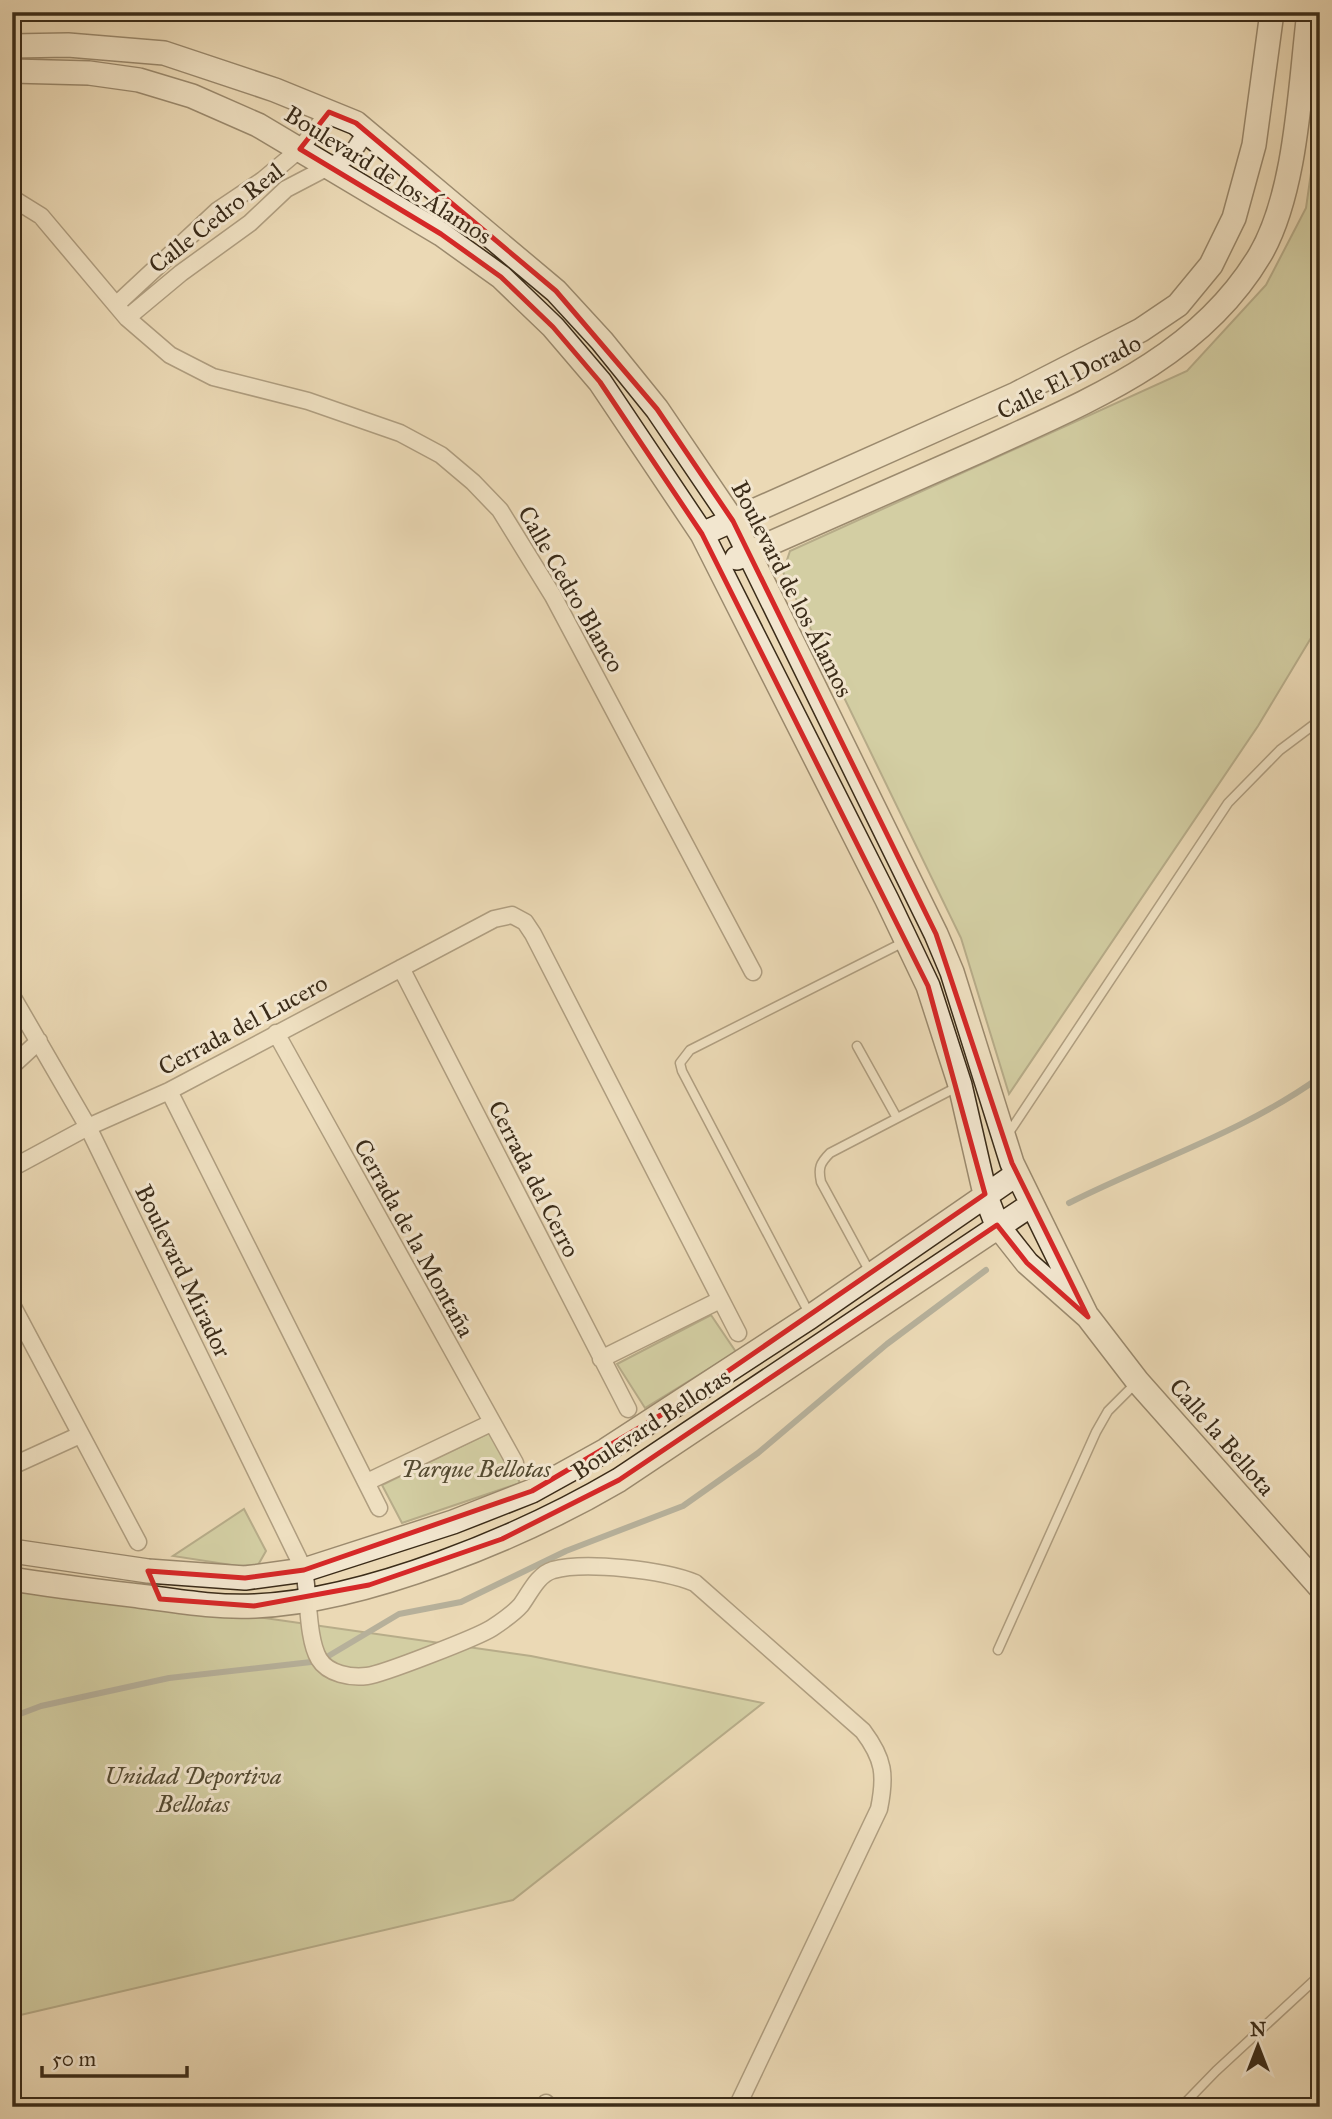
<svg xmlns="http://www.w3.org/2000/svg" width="1332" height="2119" viewBox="0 0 1332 2119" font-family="'IM FELL Great Primer',serif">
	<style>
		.green { fill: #b5c08f; stroke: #787654; stroke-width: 2 }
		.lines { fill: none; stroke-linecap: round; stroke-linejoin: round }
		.stream { stroke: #777f7a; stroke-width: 6 }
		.lane-casing { stroke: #675740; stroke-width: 11 }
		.street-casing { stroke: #675740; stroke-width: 19 }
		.secondary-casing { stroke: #3b2c19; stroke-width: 26 }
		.lane { stroke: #f2e6cf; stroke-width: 8 }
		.street { stroke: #f2e6cf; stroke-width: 16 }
		.secondary { stroke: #f2e6cf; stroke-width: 23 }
		.marked { fill: none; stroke: #d62828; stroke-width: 5; stroke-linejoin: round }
		.labels { text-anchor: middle; stroke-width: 6; stroke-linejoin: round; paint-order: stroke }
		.street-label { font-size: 24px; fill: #3b2c19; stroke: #f2e6cf }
		.park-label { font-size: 24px; font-style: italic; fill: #534a31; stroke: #f2e6cf }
	</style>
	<rect width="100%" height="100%" fill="#ebd9b5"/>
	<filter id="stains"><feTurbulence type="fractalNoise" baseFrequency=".00286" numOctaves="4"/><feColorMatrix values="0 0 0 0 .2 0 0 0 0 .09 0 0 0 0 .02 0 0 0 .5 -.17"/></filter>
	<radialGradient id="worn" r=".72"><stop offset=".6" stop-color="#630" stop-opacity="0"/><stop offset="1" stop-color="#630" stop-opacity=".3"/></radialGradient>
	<path class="green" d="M1320 110V623L1258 726 1009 1094 961 938 783 572 790 551 1187 371 1266 285 1306 208Z
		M711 1315 736 1352 645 1408 617 1364Z
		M495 1430 520 1483 402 1523 382 1485Z
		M244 1509 266 1551 258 1565 238 1566 173 1556Z
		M12 1582 531 1656 763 1703 513 1900 12 2017Z"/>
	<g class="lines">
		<path class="stream" d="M1069 1203C1152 1161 1244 1132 1320 1077
			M12 1717 41 1706 169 1678 320 1661 399 1614 461 1602 566 1551 683 1506 758 1453 887 1344 986 1270"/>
		<defs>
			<path id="lane" d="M857 1046 897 1118
				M1008 1134 1228 803 1280 750 1320 720
				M871 1274 821 1182C818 1168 820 1163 830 1153L957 1087
				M810 1315 682 1071 680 1063 690 1050 904 942
				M998 1650 1096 1432 1108 1411 1135 1384
				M1182 2106 1216 2071 1320 1975"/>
			<path id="street" d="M12 198 41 216 127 318 170 355 213 377 308 401 400 433 441 455 473 482 500 510 553 596 753 972
				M116 305 217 211 263 180 300 149 329 112
				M127 318 181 273 250 223 286 189 351 155 366 132
				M401 968 628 1409
				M12 996 88 1127 304 1570C309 1595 307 1639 319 1659 328 1674 351 1678 367 1676 383 1674 478 1637 492 1628 501 1622 514 1613 521 1605 530 1593 537 1575 553 1570 585 1561 664 1570 695 1583L863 1731C884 1759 886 1775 879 1809L737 2107
				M276 1033 515 1463
				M12 1066 39 1041
				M169 1091 379 1508
				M12 1168 88 1127 169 1091 494 919 512 915 525 922 533 934 738 1333
				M12 1305 138 1542
				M601 1359 720 1300
				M12 1466 80 1435
				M367 1482 491 1423
				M546 2103 547 2107"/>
			<path id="secondary" d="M12 46 68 45 164 53 275 90 356 123 556 291 602 341 657 409 733 521 936 934 952 972 1012 1163 1086 1314
				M12 71 89 73 139 80 192 96 258 125 441 234 501 277 553 327 600 382 702 534 887 900 928 986 960 1085 985 1194 997 1225 1027 1263 1088 1317 1138 1382 1320 1587
				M702 534 1016 394 1141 330 1178 305 1211 265 1234 218 1254 145 1272 12
				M737 558C819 521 902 486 984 449 1088 401 1199 358 1260 255 1297 192 1300 84 1309 12
				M12 1551 148 1571 245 1578 304 1570 453 1522 532 1491 606 1450 810 1317 1017 1174
				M12 1579C54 1586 97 1591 139 1596 177 1601 216 1608 255 1606 367 1601 522 1537 619 1480L1031 1205"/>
		</defs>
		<use href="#lane" class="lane-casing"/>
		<use href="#street" class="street-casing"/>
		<use href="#secondary" class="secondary-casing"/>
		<use href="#lane" class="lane"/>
		<use href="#street" class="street"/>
		<use href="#secondary" class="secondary"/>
	</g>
	<path d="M0 0H1332V2119H0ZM329 112 356 123 556 291 657 409 733 521 936 934 1012 1163 1088 1317 1027 1263 997 1225 619 1480 502 1539 369 1585 254 1606 160 1599 148 1571 245 1578 304 1570 532 1491 683 1402 985 1194 928 986 702 534 600 382 553 327 501 277 441 234 300 149Z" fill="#ebd9b5" fill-opacity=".55" fill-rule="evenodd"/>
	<path class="marked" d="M329 112 356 123 556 291 657 409 733 521 936 934 1012 1163 1088 1317 1027 1263 997 1225 619 1480 502 1539 369 1585 254 1606 160 1599 148 1571 245 1578 304 1570 532 1491 683 1402 985 1194 928 986 702 534 600 382 553 327 501 277 441 234 300 149Z"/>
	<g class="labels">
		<g class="street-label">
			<text transform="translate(388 175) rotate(32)" y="8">Boulevard de los Álamos</text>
			<text transform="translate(216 218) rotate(-38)" y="8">Calle Cedro Real</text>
			<text transform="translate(1069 377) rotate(-27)" y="8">Calle El Dorado</text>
			<text transform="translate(571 589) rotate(60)" y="8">Calle Cedro Blanco</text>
			<text transform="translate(792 589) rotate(63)" y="8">Boulevard de los Álamos</text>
			<text transform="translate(243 1025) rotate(-28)" y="8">Cerrada del Lucero</text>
			<text transform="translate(534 1179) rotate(63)" y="8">Cerrada del Cerro</text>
			<text transform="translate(414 1238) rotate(61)" y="8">Cerrada de la Montaña</text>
			<text transform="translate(183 1271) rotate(64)" y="8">Boulevard Mirador</text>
			<text transform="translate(651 1424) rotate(-33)" y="8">Boulevard Bellotas</text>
			<text transform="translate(1222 1437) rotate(49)" y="8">Calle la Bellota</text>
		</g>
		<g class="park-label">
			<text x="476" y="1477">Parque Bellotas</text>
			<text x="193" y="1784">Unidad Deportiva<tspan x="193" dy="28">Bellotas</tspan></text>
		</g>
	</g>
	<rect width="1332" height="2119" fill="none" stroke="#ebd9b5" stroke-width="42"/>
	<rect x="14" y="14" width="1304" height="2091" fill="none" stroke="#3b2c19" stroke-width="3.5"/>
	<rect x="21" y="21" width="1290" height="2077" fill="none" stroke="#3b2c19" stroke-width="2"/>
	<g transform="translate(1258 2046)" stroke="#f2e6cf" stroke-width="5" paint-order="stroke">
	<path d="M0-5L12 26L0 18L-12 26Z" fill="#3b2c19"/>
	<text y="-10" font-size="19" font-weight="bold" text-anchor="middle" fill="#3b2c19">N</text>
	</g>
	<path d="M42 2066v10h145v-10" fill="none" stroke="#3b2c19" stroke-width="3.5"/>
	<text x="52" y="2066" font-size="21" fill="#3b2c19" stroke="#f2e6cf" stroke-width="5" paint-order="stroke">50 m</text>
	<rect width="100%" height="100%" filter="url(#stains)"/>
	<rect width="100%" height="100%" fill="url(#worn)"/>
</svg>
